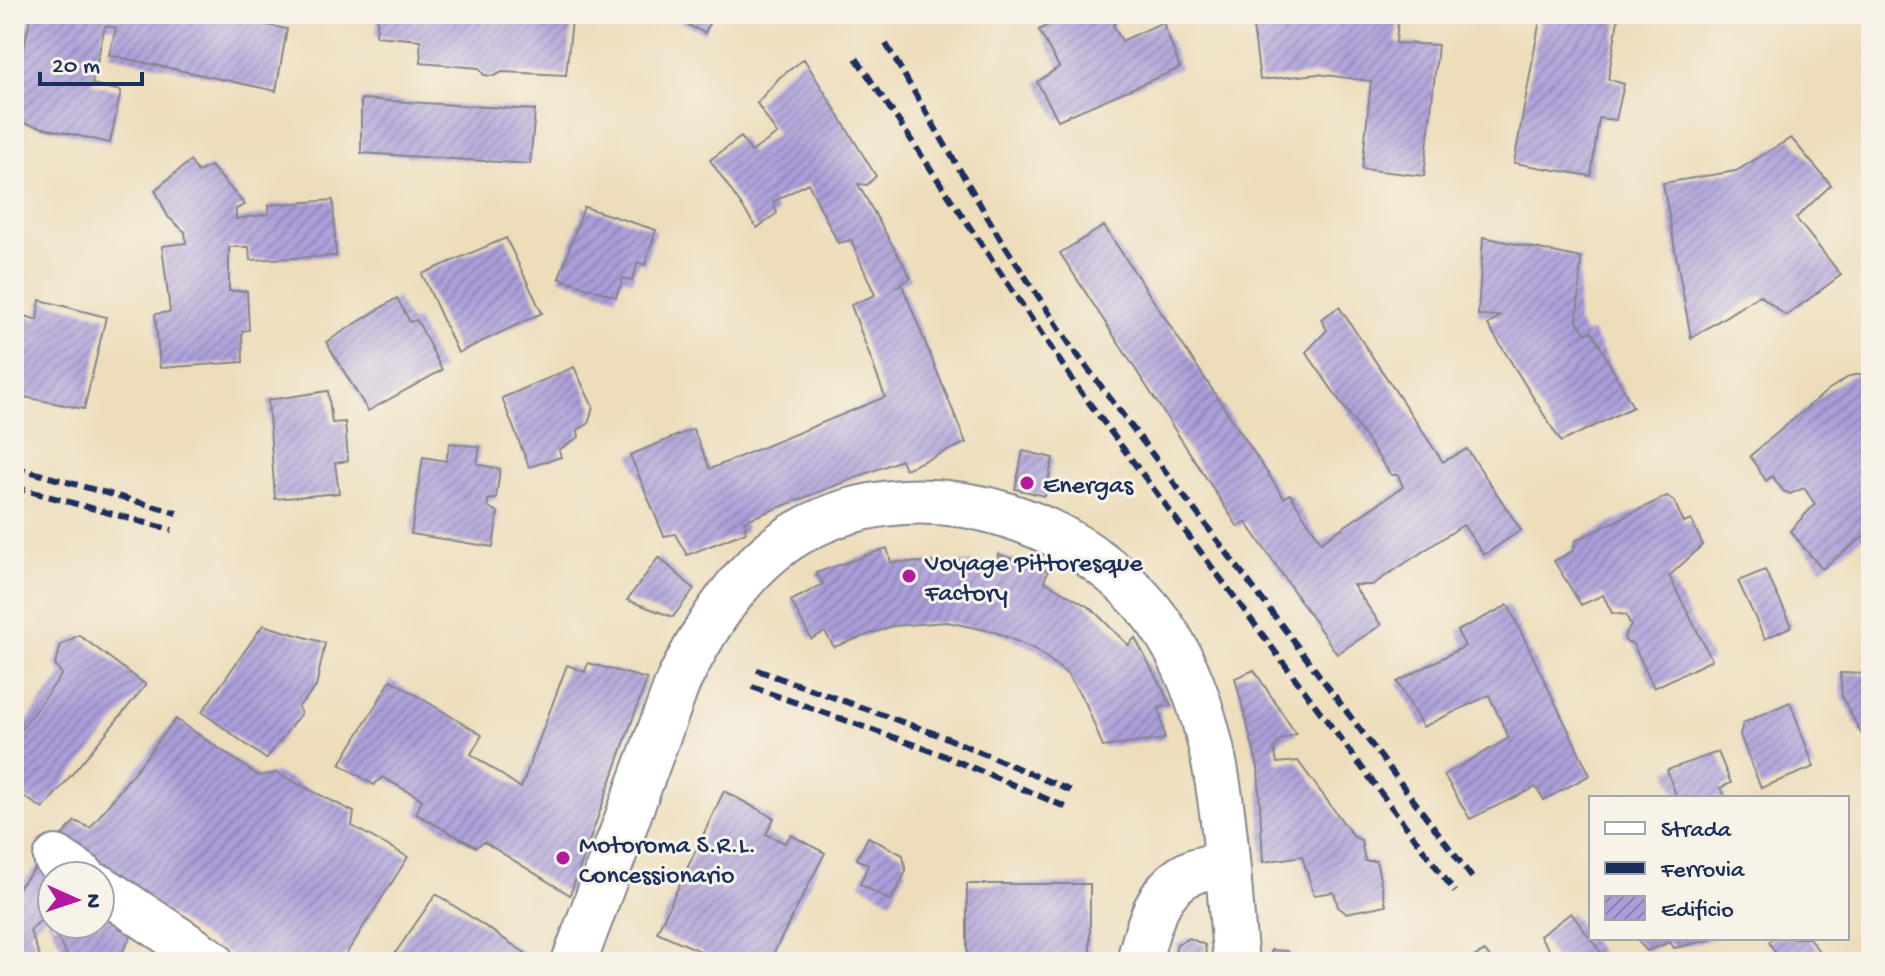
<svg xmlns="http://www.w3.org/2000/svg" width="1885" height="976" viewBox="0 0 1885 976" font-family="'Gochi Hand',sans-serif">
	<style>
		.building { fill: url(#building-hatch) }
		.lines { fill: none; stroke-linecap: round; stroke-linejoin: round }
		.minor-casing { stroke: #84868c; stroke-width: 48 }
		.minor { stroke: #fff; stroke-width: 44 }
		.rail { stroke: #1b2f5e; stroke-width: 6; stroke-dasharray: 12 6; stroke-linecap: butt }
		.poi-dot { fill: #b5179e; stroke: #f7f3e8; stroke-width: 3 }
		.labels { text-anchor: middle; stroke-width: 6; stroke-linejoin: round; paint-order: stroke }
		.poi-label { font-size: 26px; fill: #1b2f5e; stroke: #f7f3e8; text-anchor: start }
	</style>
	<defs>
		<pattern id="building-hatch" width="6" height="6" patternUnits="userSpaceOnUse" patternTransform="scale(2)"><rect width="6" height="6" fill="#ac9dd9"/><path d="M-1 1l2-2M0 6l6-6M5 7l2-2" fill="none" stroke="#8b80b3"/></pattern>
	</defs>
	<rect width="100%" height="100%" fill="#f7f3e8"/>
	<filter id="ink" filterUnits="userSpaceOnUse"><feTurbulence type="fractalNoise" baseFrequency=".0125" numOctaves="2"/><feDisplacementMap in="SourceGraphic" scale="16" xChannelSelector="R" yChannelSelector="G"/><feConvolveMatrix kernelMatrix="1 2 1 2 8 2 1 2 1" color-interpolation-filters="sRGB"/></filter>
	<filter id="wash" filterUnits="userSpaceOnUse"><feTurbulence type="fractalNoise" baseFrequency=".006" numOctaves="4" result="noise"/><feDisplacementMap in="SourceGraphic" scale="32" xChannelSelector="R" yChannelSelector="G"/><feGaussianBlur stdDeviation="1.8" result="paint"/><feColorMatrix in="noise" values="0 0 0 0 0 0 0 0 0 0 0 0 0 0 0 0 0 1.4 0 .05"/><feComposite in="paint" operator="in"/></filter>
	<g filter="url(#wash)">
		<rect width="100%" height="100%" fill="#edddbb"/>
		<g id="blocks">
			<path class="building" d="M31 14H243L242 20 287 29 276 91 109 55 116 28 105 26 92 84 121 91 110 143 14 121V68L20 65Z
				M378 14H523L572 20 566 75 502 72 494 76 484 75 479 68 421 63 420 40 376 36Z
				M664 14H713L705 33Z
				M1070 14H1115L1119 18 1113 25 1122 41 1163 22 1180 68 1058 120 1037 82 1059 67 1039 30Z
				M1276 14H1362L1398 19 1396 43 1438 45 1424 176 1362 169 1371 81 1318 74 1260 80 1252 19 1275 18Z
				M1541 14H1619L1608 79 1624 84 1616 120 1599 118 1591 176 1514 163Z
				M804 59 876 176 867 185 858 184 911 278 896 287 902 285 966 443 905 469 901 460 744 521 746 532 687 555 675 534 664 536 630 455 693 429 710 469 885 397 851 305 875 295 851 240 838 243 808 183 773 202 777 213 757 228 710 160 741 137 751 152 777 134 757 103 779 78Z
				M361 99 535 110 530 164 361 153Z
				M1791 138 1831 185 1796 218 1841 275 1786 316 1760 295 1691 338 1663 183 1736 171Z
				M190 161 198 172 211 166 245 205 236 209V219L269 214V205L333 200 336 256 250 260 249 247H229V291H247L249 330 242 331 243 362 160 368 155 314 170 312 162 246 186 243 185 232 168 217 155 190Z
				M584 207 656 230 645 265 638 262 632 281 623 278 616 297 559 278Z
				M1104 226 1284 498 1290 494 1321 542 1403 487 1398 475H1391L1306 352 1327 330 1321 319 1339 307 1443 462 1467 449 1521 530 1484 555 1463 525 1372 585H1353L1381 625 1337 654 1246 522 1238 527 1060 253Z
				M1483 237 1581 258 1577 321 1586 334 1592 331 1633 407 1561 442 1488 325 1500 316 1478 315Z
				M506 238 542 313 458 353 422 274Z
				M397 298 410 322 417 320 442 370 368 411 326 342Z
				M40 300 106 317 84 409 14 395V312L37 320Z
				M574 367 593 407 588 424 578 430 579 437 559 450 561 457 529 467 502 398Z
				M1871 372V449L1866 453 1871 460V531L1822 569 1790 531 1815 504 1804 488 1790 494 1783 491 1772 476 1766 481 1750 456 1828 390 1850 376Z
				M328 391 332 423 345 422 348 461 335 463 339 493 275 499 268 400Z
				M450 443 480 447 477 464 500 469 496 499 488 500V507L498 512 493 547 411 534 423 457 446 461Z
				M1023 451 1053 458 1045 496 1015 489Z
				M1667 496 1674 501 1684 523 1691 520 1703 545 1669 576 1712 660 1654 688 1633 644 1626 642 1624 636 1631 626 1626 615 1612 613 1603 595 1581 605 1554 561 1573 551 1575 541Z
				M887 548 891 562 998 563V554L1048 571 1044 581 1092 609 1128 645 1135 638 1171 705 1159 708 1165 739 1103 747 1086 704 1068 675 1037 650 995 632 947 622 892 626 834 647 825 632 811 639 791 601 823 584 816 573Z
				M659 557 694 589 673 617 627 600Z
				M1765 570 1792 626 1765 639 1738 581Z
				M1508 605 1590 775 1544 800 1536 787 1470 819 1444 775 1509 738 1489 695 1423 727 1397 682 1465 646 1457 631Z
				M263 625 325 643 316 687 298 707 301 713 266 759 202 712Z
				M79 635 146 685 43 809 14 790V739L62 674 55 665 61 645Z
				M588 663 647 679 570 895 484 842 476 847 416 814 422 799 382 777 374 785 340 764 391 680 482 735 471 754 521 788 567 665 585 672Z
				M1254 670 1296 734 1280 740 1274 748 1277 763 1298 761 1354 837 1361 840 1365 861H1376L1386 905 1346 913 1338 907 1334 892 1314 895 1302 856 1263 862 1258 767 1235 678Z
				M1840 673 1871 674V730L1862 735 1842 697Z
				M1790 702 1814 767 1761 788 1740 735 1743 723Z
				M176 719 259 776 277 773 354 812 352 826 408 857 341 962H240L59 839 75 821 90 828Z
				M1718 752 1731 783 1720 788 1726 798H1677L1667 770Z
				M724 791 774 818 766 834 785 843 791 835 825 853 769 962H725L657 932Z
				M868 837 903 855 906 871 891 901 860 884 868 865 857 859Z
				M40 863 52 876V924H100V903L135 929 117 962H71L45 916 30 931 42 962H14V892Z
				M967 884H1090V959L1067 962 967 960Z
				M436 894 539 962H389Z
				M1571 913 1608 962H1557L1540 936Z
				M1189 938 1205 945 1207 962H1173L1177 944Z
				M1635 938H1713V939L1674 948 1670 942 1647 951Z
				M1775 938H1809L1827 962H1781L1769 942Z
				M1271 950 1286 951 1304 962H1271Z
				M1485 951 1493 962H1464Z"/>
		</g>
	</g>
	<g filter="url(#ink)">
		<use href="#blocks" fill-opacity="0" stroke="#84868c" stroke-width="2"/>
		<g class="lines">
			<defs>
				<path id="minor" d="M56 858 83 876
					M100 887 212 962
					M574 962 678 682C705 626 743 565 798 533 924 460 1103 521 1173 644 1226 738 1225 857 1236 962
					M1139 962C1152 909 1164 868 1226 865"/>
			</defs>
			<use href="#minor" class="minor-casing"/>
			<use href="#minor" class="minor"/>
			<path class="rail" d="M886 44 1001 240 1073 349 1473 879
				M856 58 1078 388 1455 892
				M14 467 177 513
				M14 487 172 530
				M757 670 947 738 1076 793
				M752 687 940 754 1068 808"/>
		</g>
	</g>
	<g class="poi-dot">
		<circle cx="1027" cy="483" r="8"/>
		<circle cx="909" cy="576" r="8"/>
		<circle cx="563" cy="858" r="8"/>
	</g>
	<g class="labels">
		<g class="poi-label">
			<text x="1043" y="492">Energas</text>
			<text x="925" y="570">Voyage Pittoresque<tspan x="925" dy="30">Factory</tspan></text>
			<text x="579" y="852">Motoroma S.R.L.<tspan x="579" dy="30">Concessionario</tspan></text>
		</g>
	</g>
	<rect width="1885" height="976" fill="none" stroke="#f7f3e8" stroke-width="48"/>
	<rect x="1589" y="796" width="260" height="144" fill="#f7f3e8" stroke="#9fa5b1" stroke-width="2"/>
	<rect x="1605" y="822" width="40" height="12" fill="#ffffff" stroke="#9fa5b1" stroke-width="2"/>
	<text x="1661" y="836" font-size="24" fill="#1b2f5e">Strada</text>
	<rect x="1605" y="862" width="40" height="12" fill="#1b2f5e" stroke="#9fa5b1" stroke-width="2"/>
	<text x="1661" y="876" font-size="24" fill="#1b2f5e">Ferrovia</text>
	<rect x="1605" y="896" width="40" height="24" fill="url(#building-hatch)" stroke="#9fa5b1" stroke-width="2"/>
	<text x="1661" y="916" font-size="24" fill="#1b2f5e">Edificio</text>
	<g transform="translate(76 900) rotate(93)"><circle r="38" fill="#f7f3e8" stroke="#9fa5b1" stroke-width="2"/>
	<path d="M0-6L14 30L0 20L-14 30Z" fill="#b5179e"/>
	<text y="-12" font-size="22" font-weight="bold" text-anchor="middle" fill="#1b2f5e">N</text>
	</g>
	<path d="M40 72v12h102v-12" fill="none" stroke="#1b2f5e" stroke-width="4"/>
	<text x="52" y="72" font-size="24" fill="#1b2f5e" stroke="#f7f3e8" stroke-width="6" paint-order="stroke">20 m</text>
</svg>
